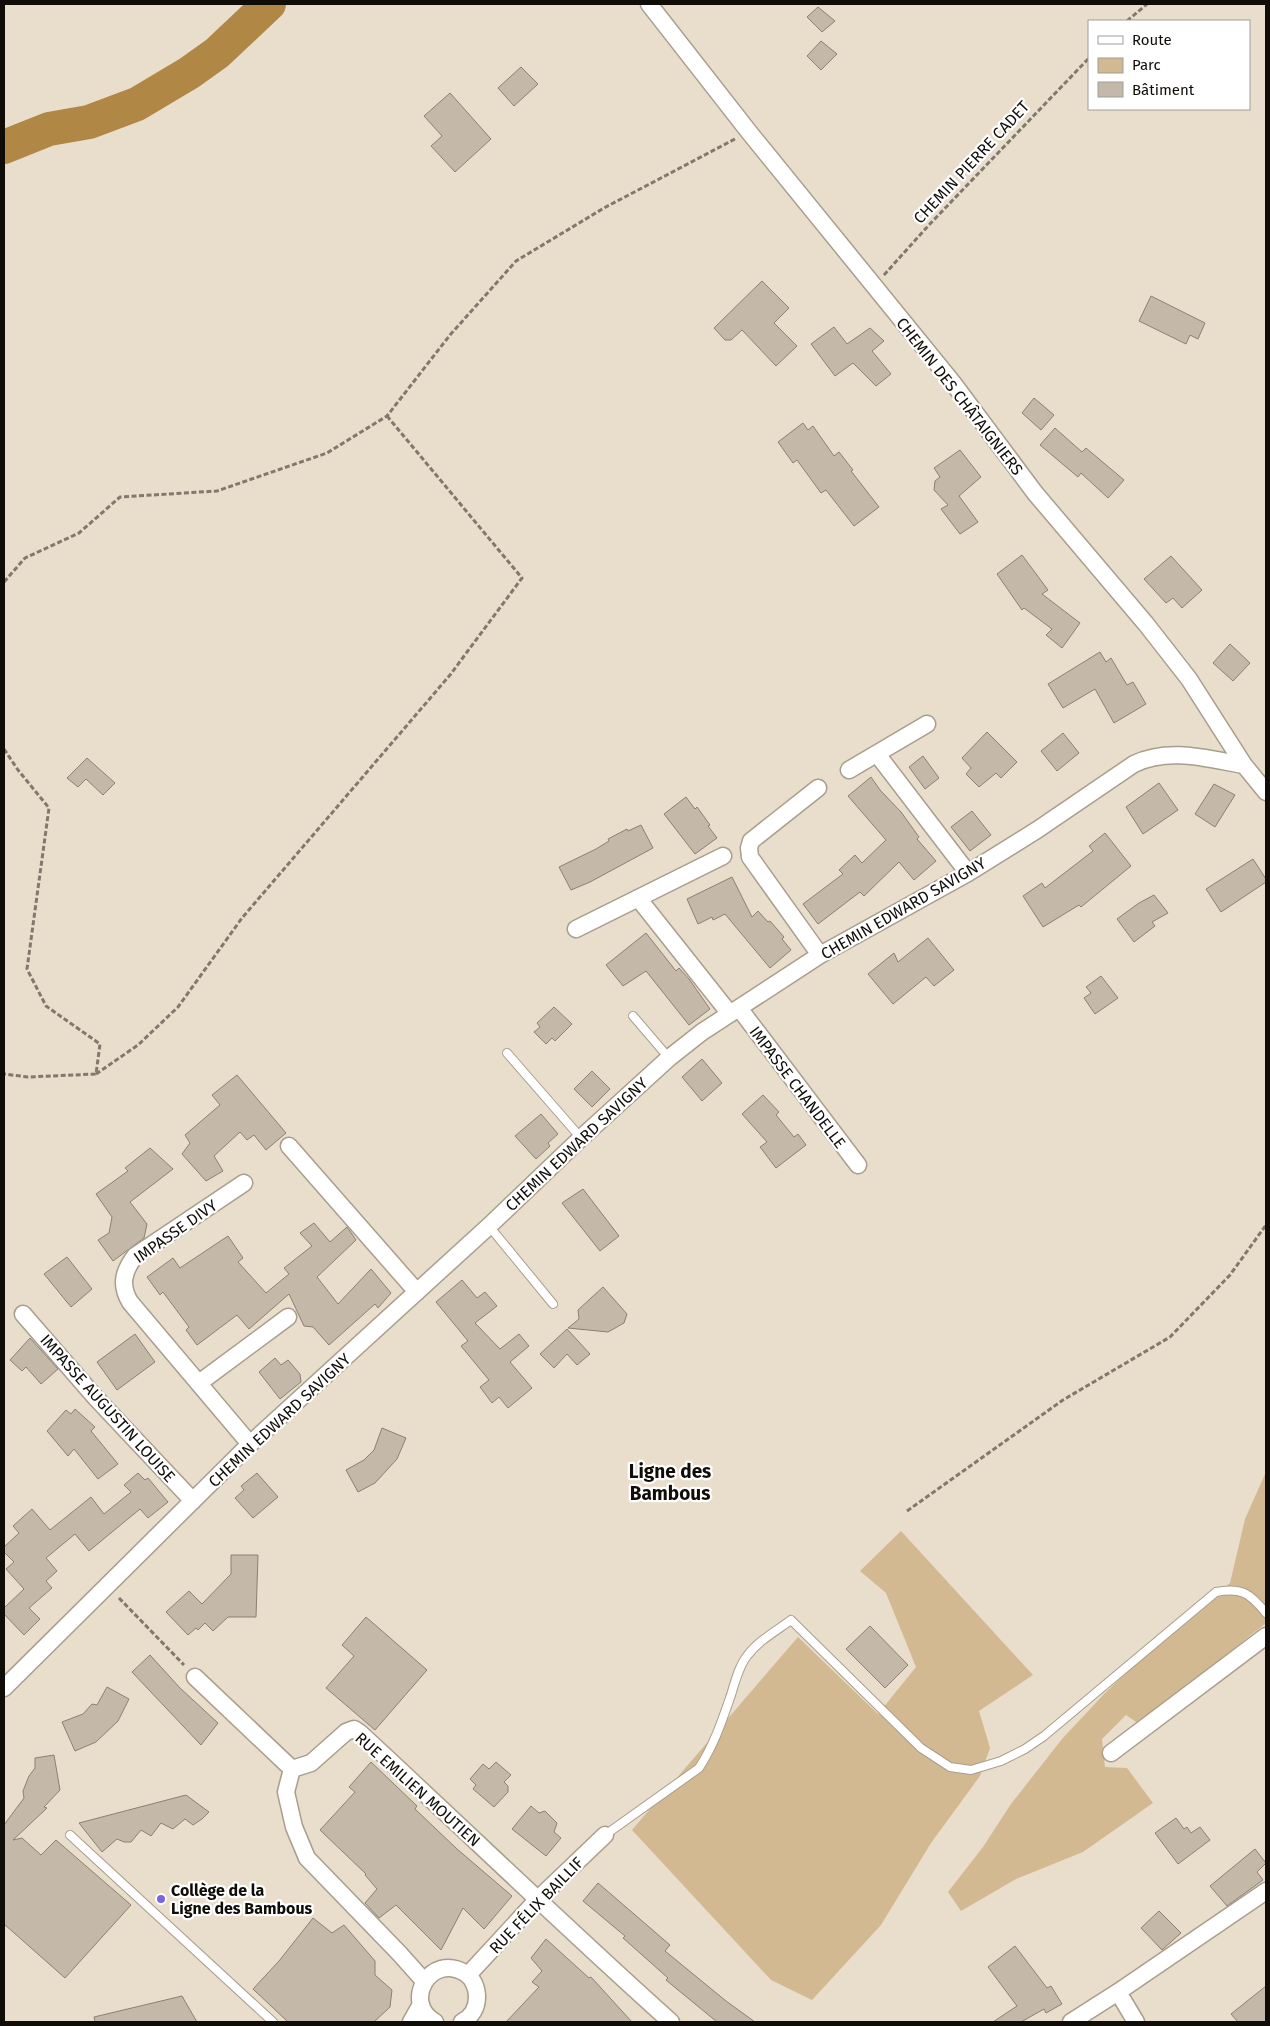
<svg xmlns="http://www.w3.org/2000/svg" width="1270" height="2026" viewBox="0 0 1270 2026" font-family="'Fira Sans',sans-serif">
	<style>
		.green { fill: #d3b992 }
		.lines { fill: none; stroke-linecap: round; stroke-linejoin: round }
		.river { stroke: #b08744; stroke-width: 34 }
		.building { fill: #c4b9a8; stroke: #8c8171 }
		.service-casing { stroke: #a99e8d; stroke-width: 10 }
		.minor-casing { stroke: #a99e8d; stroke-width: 19 }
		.path { stroke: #81796d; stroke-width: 3; stroke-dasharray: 5 2.5; stroke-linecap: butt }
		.service { stroke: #fff; stroke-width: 8 }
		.minor { stroke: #fff; stroke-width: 16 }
		.poi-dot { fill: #7964df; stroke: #fff; stroke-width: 2 }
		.labels { text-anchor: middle; stroke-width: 4.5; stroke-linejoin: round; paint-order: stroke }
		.street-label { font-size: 16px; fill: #100c07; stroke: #fff }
		.poi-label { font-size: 16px; font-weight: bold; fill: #100c07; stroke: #fff; text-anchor: start }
		.quarter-label { font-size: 19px; font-weight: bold; fill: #100c07; stroke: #fff }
	</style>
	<rect width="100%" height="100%" fill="#e9ddcb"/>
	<path class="green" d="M1266 1472V1623L1139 1724 1126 1715 1102 1739 1105 1767 1127 1768 1153 1803 1083 1852 1016 1879 961 1911 948 1892 983 1847 1011 1804 1062 1739 1104 1694 1161 1640 1230 1583 1245 1519Z
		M901 1531 1033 1675 979 1711 990 1748 980 1776 931 1843 881 1925 812 2000 771 1980 632 1830 798 1637 878 1714 916 1667 886 1593 860 1571Z"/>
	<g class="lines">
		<path class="river" d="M4 147 49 129 89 122 137 104 189 73 217 53 269 4"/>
	</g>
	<path class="building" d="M818 7 835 21 822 32 807 17Z
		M821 41 837 54 821 70 807 56Z
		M521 67 538 84 514 106 498 88Z
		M450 93 491 139 455 172 431 146 442 136 424 116Z
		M762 281 789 308 774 323 797 346 776 366 742 330 731 340H725L714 328Z
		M1151 296 1205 323 1198 339 1190 335 1186 344 1139 321Z
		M834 327 847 344 870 328 884 341 872 351 891 374 876 386 853 363 835 376 811 344Z
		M1034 398 1054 415 1041 430 1022 413Z
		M803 423 808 430 813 426 834 456 839 452 853 470 851 471 879 507 854 526 826 490 821 493 797 460 793 463 778 442Z
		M1055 428 1082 452 1086 448 1124 480 1108 498 1081 473 1078 477 1040 445Z
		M960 450 981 477 959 496 978 522 960 534 941 509 948 505 934 490 935 481 940 477 934 468Z
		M1022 555 1048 590 1042 594 1080 623 1062 648 1046 635 1052 629 1024 608 1022 610 997 574Z
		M1171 556 1202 590 1182 608 1173 598 1166 603 1144 579Z
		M1230 644 1250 663 1233 681 1213 663Z
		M1100 652 1106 662 1111 658 1127 685 1133 682 1146 704 1114 723 1095 689 1063 708 1048 684Z
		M987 732 1017 762 1001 778 996 773 979 787 966 774 971 768 962 758Z
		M1063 733 1079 753 1057 771 1041 751Z
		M923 756 939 778 925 789 909 767Z
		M87 758 115 783 103 795 86 779 78 787 67 778Z
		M871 777 880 790 901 812 919 837 917 839 936 861 914 880 899 862 864 896 860 892 818 924 803 904 843 874 839 870 855 855 862 863 886 840 848 796Z
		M1159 783 1178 810 1143 834 1126 807Z
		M1214 784 1235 795 1215 827 1195 814Z
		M686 797 695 809 697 807 710 825 708 826 717 838 695 854 664 814Z
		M972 811 991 835 970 851 951 827Z
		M641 825 653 848 590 882 571 890 559 867 596 849 609 841 608 839 627 829 628 831Z
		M1105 833 1131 866 1081 907 1079 905 1043 927 1023 896 1042 883 1045 888 1093 851 1089 846Z
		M1253 859 1266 879V882L1221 912 1206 889Z
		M732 877 752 917 758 911 768 922 770 921 784 937 782 939 791 950 770 968 725 914 713 920 712 917 698 924 687 899Z
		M1154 895 1168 913 1152 922 1155 926 1134 942 1117 919 1139 903Z
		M646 933 676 971 679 968 689 979 710 1009 689 1025 646 971 623 986 606 965Z
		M928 938 954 970 934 986 926 977 893 1004 868 974 894 953 898 962Z
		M1101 976 1118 998 1095 1014 1084 998 1091 993 1086 987Z
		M554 1007 572 1024 555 1041 552 1038 546 1044 534 1032 540 1027 537 1023Z
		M702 1059 722 1083 702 1101 682 1077Z
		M592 1071 610 1089 592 1107 574 1089Z
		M237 1075 286 1133 266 1150 254 1135 247 1140 240 1132 214 1156 223 1171 206 1181 182 1154 190 1143 185 1135 220 1105 212 1095Z
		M763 1095 779 1112 776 1115 794 1137 798 1134 806 1145 776 1168 760 1147 767 1142 742 1114Z
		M541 1114 558 1134 548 1143 550 1146 536 1159 515 1136Z
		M150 1148 173 1169 130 1202 147 1224 144 1238 113 1261 98 1240 109 1233 112 1217 96 1194 128 1171 125 1168Z
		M583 1189 619 1236 600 1251 562 1203Z
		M314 1223 330 1242 347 1227 356 1240 317 1277 338 1304 371 1269 391 1293 378 1308 375 1304 329 1345 313 1327 304 1326 289 1294 249 1329 237 1315 197 1345 186 1330 189 1327 163 1292 160 1295 147 1277 173 1258 180 1268 228 1236 243 1258 238 1262 266 1293 289 1274 284 1268 312 1246 300 1233Z
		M67 1257 92 1289 71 1307 44 1274Z
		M462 1280 477 1298 485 1292 497 1306 475 1323 500 1349 519 1334 529 1346 510 1362 532 1388 508 1408 499 1397 492 1403 480 1387 489 1380 461 1346 468 1341 436 1302Z
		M603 1287 627 1314 624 1323 608 1332 568 1328 579 1319 578 1310Z
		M567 1329 590 1354 577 1365 567 1354 554 1368 540 1354Z
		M135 1334 155 1362 117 1390 97 1362Z
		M30 1338 58 1369 41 1384 26 1367 22 1371 10 1360Z
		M275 1358 281 1365 288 1360 300 1374 301 1382 280 1399 259 1372Z
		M75 1409 95 1427 91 1431 118 1464 98 1479 74 1449 68 1456 47 1431 66 1410 71 1414Z
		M382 1428 406 1438 397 1459 375 1483 358 1492 346 1470 364 1460 374 1450Z
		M138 1473 145 1480 148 1478 168 1502 148 1518 140 1509 89 1551 75 1534 46 1558 57 1571 46 1581 52 1588 29 1608 40 1619 24 1635 4 1614V1608L24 1589 6 1569 14 1562 4 1552V1547L19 1533 13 1526 32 1509 50 1530 91 1497 104 1514 131 1492 124 1485Z
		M257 1473 278 1497 253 1518 235 1498 244 1490 241 1486Z
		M231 1555H258L256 1617H228L213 1631 205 1623 198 1630 196 1628 188 1635 166 1612 189 1591 202 1604 231 1574Z
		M366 1617 427 1670 375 1730 326 1688 354 1656 342 1645Z
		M870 1626 908 1665 885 1688 846 1649Z
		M150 1655 180 1688 218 1723 201 1745 132 1672Z
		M107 1687 129 1699 118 1721 96 1742 75 1751 62 1722 83 1714 92 1704 97 1705Z
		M54 1755 60 1790 44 1807 47 1808 13 1840 22 1838 41 1855 56 1840 131 1905 65 1978 4 1924V1825L24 1798 23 1791 29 1776 35 1768V1758Z
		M371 1762 417 1806 415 1809 457 1849 512 1896 484 1929 463 1908 441 1950 396 1905 379 1918 365 1903 377 1889 365 1875 366 1874 320 1830 355 1792 349 1787Z
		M496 1762 511 1775 504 1782 508 1786V1792L494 1807 473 1789 476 1785 470 1779 483 1764 489 1769Z
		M186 1795 209 1812 202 1819 193 1825 185 1819 173 1829 161 1823 151 1836 141 1830 131 1842H124L117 1839 102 1852 79 1823Z
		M531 1806 539 1813 545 1811 557 1823 554 1832 561 1838 546 1856 512 1829Z
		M1176 1818 1184 1829 1187 1827 1191 1833 1200 1827 1210 1840 1178 1864 1155 1833Z
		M1255 1849 1266 1863 1257 1872 1263 1880 1227 1906 1210 1886Z
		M598 1883 670 1945 665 1951 726 2001 755 2022H717L666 1980 668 1978 623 1938 625 1936 583 1901Z
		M1159 1911 1181 1933 1162 1950 1141 1928Z
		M313 1918 332 1933 344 1925 375 1961V1975L392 1990 390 2007 374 2022H288L253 1989 279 1961Z
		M546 1939 589 1978 591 1977 632 2022H506L539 1987 532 1982 542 1971 531 1958Z
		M1015 1946 1047 1988 1051 1986 1062 2004 1046 2013 1044 2009 1021 2022H993L1017 2006 988 1967Z
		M1266 1986V2022H1238L1231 2014Z
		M182 1996 197 2022H95L94 2017Z"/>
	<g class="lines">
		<defs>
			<path id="service" d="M633 1016 669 1058
				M507 1053 581 1138
				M489 1226 553 1304
				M70 1835 273 2022
				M605 1835 699 1768C714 1745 722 1721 731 1695 735 1682 739 1666 747 1656 758 1641 776 1631 791 1620L921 1748 950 1767 971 1770 1001 1761 1025 1749 1044 1736 1216 1592C1241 1587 1250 1593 1266 1613"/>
			<path id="minor" d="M649 4 749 132 953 383 1035 493 1146 624 1189 679 1244 765 1266 792
				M877 754 968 873
				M849 770 927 724
				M818 788 751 841 749 848 750 857 820 955
				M638 898 730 1014
				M576 929 723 856
				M739 1008 858 1165
				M289 1146 417 1292
				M244 1183 135 1256C123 1272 120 1285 130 1302L250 1444
				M23 1314 95 1397 193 1501
				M199 1383 288 1317
				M195 1677 292 1769
				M4 1688 250 1444 489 1226 581 1138 669 1058 702 1032 820 955 968 873 1037 830 1134 764C1169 747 1208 759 1244 765
				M1111 1753 1266 1636
				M292 1769 311 1763 346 1732 354 1729 360 1733C464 1829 566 1928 671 2022
				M292 1769 286 1792 294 1827 307 1858 399 1953 424 1981
				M468 1975 538 1899 605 1835
				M411 2022 420 2006
				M435 2022C401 2002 431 1952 465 1973 473 1978 477 1988 477 1997 477 2007 472 2017 462 2022
				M1071 2022 1118 1992
				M1136 2022 1118 1992 1266 1891"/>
		</defs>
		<use href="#service" class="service-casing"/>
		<use href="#minor" class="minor-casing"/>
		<path class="path" d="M1127 21 1147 4
			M884 275 928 226 1089 58
			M4 582 25 558 79 533 120 497 217 491 327 453 387 416 450 335 516 261 604 208 735 139
			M4 749 18 770 49 808 27 969 46 1006 100 1044 96 1074 28 1077 4 1074
			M96 1074 138 1045 178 1007 242 918 450 675 522 578 387 416
			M907 1511 1063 1400 1170 1337 1230 1275 1266 1225
			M119 1598 184 1665"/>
		<use href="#service" class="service"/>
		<use href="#minor" class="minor"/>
	</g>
	<circle class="poi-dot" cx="161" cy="1899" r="5"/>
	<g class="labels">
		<g class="street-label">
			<text transform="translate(971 162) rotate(-47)" y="6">CHEMIN PIERRE CADET</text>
			<text transform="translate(960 396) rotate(52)" y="6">CHEMIN DES CHÂTAIGNIERS</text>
			<text transform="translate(903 908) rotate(-30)" y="6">CHEMIN EDWARD SAVIGNY</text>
			<text transform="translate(798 1087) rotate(53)" y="6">IMPASSE CHANDELLE</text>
			<text transform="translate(576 1144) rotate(-43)" y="6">CHEMIN EDWARD SAVIGNY</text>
			<text transform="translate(175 1231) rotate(-35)" y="6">IMPASSE DIVY</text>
			<text transform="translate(108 1408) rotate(48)" y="6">IMPASSE AUGUSTIN LOUISE</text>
			<text transform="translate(279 1420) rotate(-43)" y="6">CHEMIN EDWARD SAVIGNY</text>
			<text transform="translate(418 1789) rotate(42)" y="6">RUE EMILIEN MOUTIEN</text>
			<text transform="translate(536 1905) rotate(-46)" y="6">RUE FÉLIX BAILLIF</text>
		</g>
		<g class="poi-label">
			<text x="171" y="1896">Collège de la<tspan x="171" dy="18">Ligne des Bambous</tspan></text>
		</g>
		<g class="quarter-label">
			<text x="670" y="1478">Ligne des<tspan x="670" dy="22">Bambous</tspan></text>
		</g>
	</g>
	<rect width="1270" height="2026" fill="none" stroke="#100c07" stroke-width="10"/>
	<rect x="1088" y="20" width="162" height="90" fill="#ffffff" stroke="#9f9e9c"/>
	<rect x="1098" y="36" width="25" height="8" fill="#ffffff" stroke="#9f9e9c"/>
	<text x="1132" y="45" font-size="15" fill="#100c07">Route</text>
	<rect x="1098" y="58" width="25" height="15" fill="#d3b992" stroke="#9f9e9c"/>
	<text x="1132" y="70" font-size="15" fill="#100c07">Parc</text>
	<rect x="1098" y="82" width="25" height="15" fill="#c4b9a8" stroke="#9f9e9c"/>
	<text x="1132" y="95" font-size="15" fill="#100c07">Bâtiment</text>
</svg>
